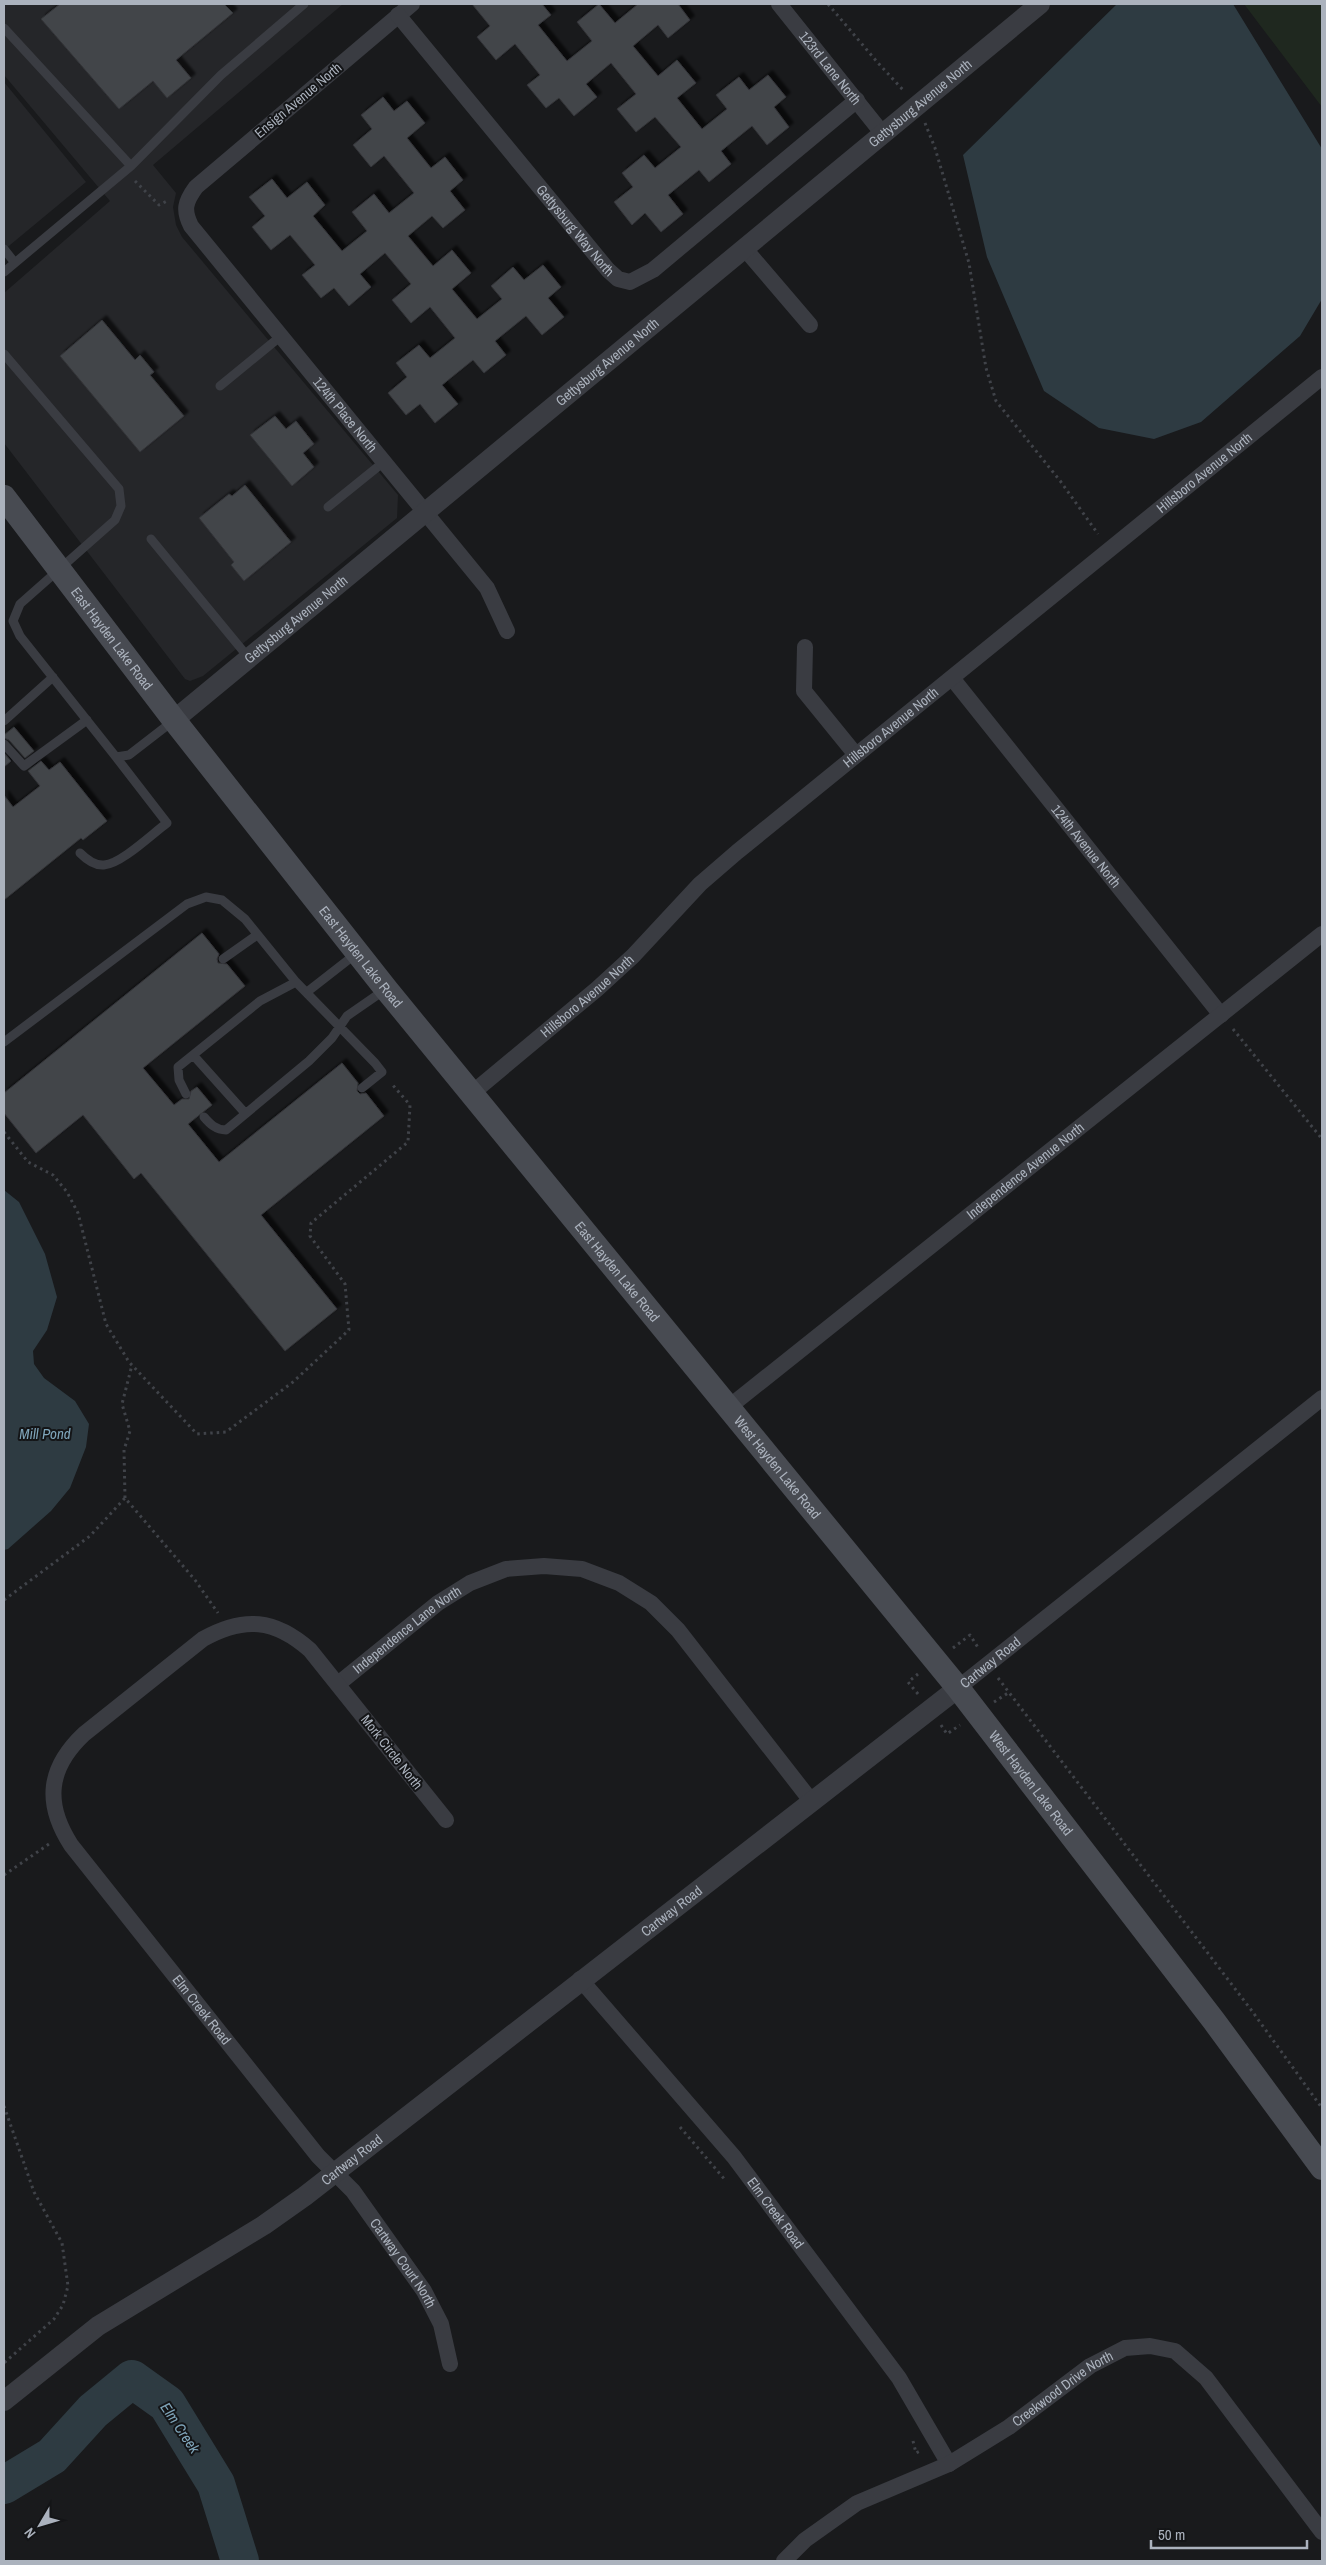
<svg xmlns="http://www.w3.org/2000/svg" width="1326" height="2565" viewBox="0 0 1326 2565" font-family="'Archivo Narrow',sans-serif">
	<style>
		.built { fill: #252629 }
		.green { fill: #1f281f }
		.water { fill: #2e3b42 }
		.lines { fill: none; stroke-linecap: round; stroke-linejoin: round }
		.river { stroke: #2e3b42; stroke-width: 38 }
		.building { fill: #434549; stroke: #333438; filter: url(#shadow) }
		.path { stroke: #404349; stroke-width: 3; stroke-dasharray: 2.5 4; stroke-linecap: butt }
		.service { stroke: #3a3c42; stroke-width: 9 }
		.minor { stroke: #3a3c42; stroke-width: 16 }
		.tertiary { stroke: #3a3c42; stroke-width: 20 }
		.secondary { stroke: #484b52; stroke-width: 24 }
		.labels { text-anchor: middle; stroke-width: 4; stroke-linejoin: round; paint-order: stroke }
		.street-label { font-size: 14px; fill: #abb2bd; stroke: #141517 }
		.water-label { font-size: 15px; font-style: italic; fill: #7fa5ba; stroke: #141517 }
	</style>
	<defs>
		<filter id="shadow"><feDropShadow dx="4.5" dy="-4.5" stdDeviation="1" flood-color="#0009"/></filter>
	</defs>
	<rect width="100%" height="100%" fill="#191a1c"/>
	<path class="built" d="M4 4H343L153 165 176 193 173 207 176 225 182 237 398 495 397 518 203 676 190 681 185 679 4 443V293L110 201 4 75Z
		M4 82 86 182 4 250Z"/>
	<path class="green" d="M1244 4H1322V107Z"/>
	<path class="water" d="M1117 4H1233L1322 149V299L1300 336 1201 422 1154 439 1099 428 1044 391 987 257 963 155Z
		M4 1190 19 1202 45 1254 57 1297 47 1330 33 1351 34 1364 44 1378 75 1401 89 1424 86 1447 70 1488 51 1511 8 1549 4 1550Z"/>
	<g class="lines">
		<path class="river" d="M4 2485 52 2456 93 2411 132 2379 167 2404 216 2484 240 2561"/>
	</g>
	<path class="building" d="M60 4H224L233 13 176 60 191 78 167 98 153 81 119 109 41 19Z
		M472 4H542L551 15 538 25 567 61 592 41 577 22 599 4 615 23 638 4H678L690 20 668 38 658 25 633 46 658 76 677 60 696 83 677 98 702 129 727 109 716 95 739 77 749 90 768 75 786 97 774 107 789 127 767 145 752 126 721 151 731 164 709 182 699 170 668 195 683 214 661 232 645 213 632 225 614 202 633 187 622 173 644 155 655 168 681 147 655 117 636 132 617 109 636 94 611 63 586 84 597 97 574 116 559 98 546 108 527 85 540 75 515 44 496 60 477 37 490 26Z
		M383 97 394 111 407 101 425 123 407 138 431 168 445 157 463 180 450 191 465 210 443 228 432 216 408 236 433 266 452 250 471 273 452 289 477 319 502 299 491 286 513 267 524 280 543 265 561 287 548 298 564 317 542 335 526 316 495 341 506 355 484 373 473 360 442 385 458 404 435 423 420 404 406 415 388 393 407 377 396 363 419 345 430 358 455 338 430 307 411 323 392 300 411 284 385 253 360 274 371 287 349 306 334 288 321 298 302 275 315 265 290 235 271 250 252 227 265 216 249 197 272 179 287 198 307 182 325 205 313 216 342 251 367 231 352 212 374 194 389 213 414 193 384 156 371 167 353 145 372 129 361 115Z
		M102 320 135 360 140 355 154 372 150 375 184 416 140 452 60 356Z
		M275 416 286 429 296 421 314 444 303 453 314 467 292 486 250 435Z
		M245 485 291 542 244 581 231 565 234 562 199 518 229 494 232 496Z
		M14 727 34 751 25 758 9 740 4 738V735Z
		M4 753 11 761 4 767Z
		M41 761 49 770 60 762 107 821 83 840 81 838 4 900V795L13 807 40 786 28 771Z
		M202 933 219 954 217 959 218 963 227 964 245 986 143 1068 174 1105 182 1099H189L191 1091 197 1087 212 1105 188 1124 219 1162 342 1063 358 1083 357 1091 360 1094 366 1093 384 1116 261 1215 337 1309 285 1351 141 1173 134 1179 83 1115 36 1153 4 1113V1093Z"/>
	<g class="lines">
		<path class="path" d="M828 4 878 63 904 91
			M925 123 935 148 969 263 986 368 996 401 1061 482 1098 534
			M135 181 159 205 169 200
			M1233 1029 1322 1139
			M4 1132 28 1162 53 1175 67 1192 78 1213 106 1324 129 1362 197 1434 226 1432 293 1382 349 1330 345 1284 310 1236 311 1223 408 1142 410 1105 391 1083
			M125 1498 124 1450 130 1431 122 1404 132 1365
			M4 1600 90 1536 125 1498 195 1580 218 1613
			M953 1648 970 1635 979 1649
			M998 1678 1252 2011 1322 2108
			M918 1694 908 1682 918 1674
			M994 1702 1008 1693
			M941 1725 947 1734 960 1725
			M4 1875 49 1844
			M4 2106 34 2192 62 2243 68 2286 63 2305 54 2319 4 2363
			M680 2127 726 2181
			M913 2441 916 2453 920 2451"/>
		<path class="service" d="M4 28 131 166
			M4 249 15 263
			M4 272 131 166 221 75 304 4
			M4 354 119 489 121 506 115 520 20 604 13 621 20 636 116 757 129 755 173 721
			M220 386 281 336
			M328 507 385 461
			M151 539 248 657
			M4 721 53 677
			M4 744 24 766 87 720
			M80 853C86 859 94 866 104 865 121 864 152 834 167 823L116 757
			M223 959 257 935
			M307 992 357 953
			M4 1042 187 904 206 897 222 900 245 919 296 982 375 1063 382 1072 362 1088
			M194 1056 245 1113
			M186 1094 179 1080 178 1067 260 1001 296 982
			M204 1117C210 1124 216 1130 226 1130L309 1061 332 1038 347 1016 386 989"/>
		<g class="minor">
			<path id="s1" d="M412 4 196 187C185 202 183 210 191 226L487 588 507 631"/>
			<path id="s2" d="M779 4 883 134"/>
			<path id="s3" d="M398 15 608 270 618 279 630 282 653 270 857 100"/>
			<path d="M745 249 810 325"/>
			<path d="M805 647 804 691 856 755"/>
			<path id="s4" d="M952 678 1221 1015"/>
			<path id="s5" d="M471 1094 597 989 633 956 700 884 737 852 1322 377"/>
			<path id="s6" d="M729 1407 1322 934"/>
			<path id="s7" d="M338 1684 438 1603 470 1583 506 1569 544 1566 582 1569 619 1583 651 1603 678 1630 812 1802"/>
			<path id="s8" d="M958 1688 1322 1398"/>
			<path id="s9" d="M446 1820 310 1650C275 1619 244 1616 203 1639L84 1734C48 1768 44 1803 71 1845L318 2156 353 2191 424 2291 441 2324 450 2364"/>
			<path id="s10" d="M580 1979 734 2157 899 2378 949 2464"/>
			<path id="s11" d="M784 2561 805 2540 857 2503 949 2464 1009 2427 1090 2366 1125 2348 1150 2346 1175 2351 1206 2378 1322 2532"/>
		</g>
		<g class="tertiary">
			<path id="s12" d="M174 720 1040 4"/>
			<path id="s13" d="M4 2401 98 2326 264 2225 305 2196 958 1688"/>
		</g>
		<path class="secondary" id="s14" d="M4 497 174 720 386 989 958 1688 1214 2021 1322 2168"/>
	</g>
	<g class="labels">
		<g class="street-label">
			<text dy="5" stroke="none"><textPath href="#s2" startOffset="82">123rd Lane North</textPath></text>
			<text transform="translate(298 100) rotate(-40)" y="5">Ensign Avenue North</text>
			<text dy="5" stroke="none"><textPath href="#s12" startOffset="968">Gettysburg Avenue North</textPath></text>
			<text dy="5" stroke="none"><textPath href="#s3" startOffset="279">Gettysburg Way North</textPath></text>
			<text dy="5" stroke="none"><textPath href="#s12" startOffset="562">Gettysburg Avenue North</textPath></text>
			<text dy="5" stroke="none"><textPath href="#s1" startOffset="569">124th Place North</textPath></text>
			<text dy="5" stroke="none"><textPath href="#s5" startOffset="962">Hillsboro Avenue North</textPath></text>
			<text dy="5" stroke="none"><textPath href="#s12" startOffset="158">Gettysburg Avenue North</textPath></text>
			<text dy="5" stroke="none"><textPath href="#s14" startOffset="178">East Hayden Lake Road</textPath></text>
			<text dy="5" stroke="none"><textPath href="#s5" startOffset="558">Hillsboro Avenue North</textPath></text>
			<text dy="5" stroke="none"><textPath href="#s4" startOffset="215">124th Avenue North</textPath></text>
			<text dy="5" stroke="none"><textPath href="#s14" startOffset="582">East Hayden Lake Road</textPath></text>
			<text dy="5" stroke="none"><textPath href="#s5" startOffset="152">Hillsboro Avenue North</textPath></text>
			<text dy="5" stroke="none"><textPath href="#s6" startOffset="379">Independence Avenue North</textPath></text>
			<text dy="5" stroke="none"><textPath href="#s14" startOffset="988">East Hayden Lake Road</textPath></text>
			<text dy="5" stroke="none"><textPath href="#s14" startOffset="1241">West Hayden Lake Road</textPath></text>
			<text dy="5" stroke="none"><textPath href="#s7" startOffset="88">Independence Lane North</textPath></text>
			<text dy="5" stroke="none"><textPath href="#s8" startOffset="41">Cartway Road</textPath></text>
			<text transform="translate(392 1752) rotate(52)" y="5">Mork Circle North</text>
			<text dy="5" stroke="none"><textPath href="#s14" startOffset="1646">West Hayden Lake Road</textPath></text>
			<text dy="5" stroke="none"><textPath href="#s13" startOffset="829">Cartway Road</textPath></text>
			<text dy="5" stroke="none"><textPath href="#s9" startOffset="821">Elm Creek Road</textPath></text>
			<text dy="5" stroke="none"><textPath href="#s13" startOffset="424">Cartway Road</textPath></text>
			<text dy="5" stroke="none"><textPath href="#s10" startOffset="305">Elm Creek Road</textPath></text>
			<text dy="5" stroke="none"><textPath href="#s9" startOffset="1145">Cartway Court North</textPath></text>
			<text dy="5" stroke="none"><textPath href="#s11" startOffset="330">Creekwood Drive North</textPath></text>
		</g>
		<g class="water-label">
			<text x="45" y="1439">Mill Pond</text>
			<text transform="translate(180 2428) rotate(56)" y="5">Elm Creek</text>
		</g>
	</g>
	<rect width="1326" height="2565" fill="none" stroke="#abb2bd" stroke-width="10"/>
	<g transform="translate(40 2525) rotate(232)" stroke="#141517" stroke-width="4" paint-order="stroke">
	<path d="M0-4L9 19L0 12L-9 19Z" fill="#abb2bd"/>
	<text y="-8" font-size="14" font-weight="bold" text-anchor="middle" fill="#abb2bd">N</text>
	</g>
	<path d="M1151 2540v8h156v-8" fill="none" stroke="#abb2bd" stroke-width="2.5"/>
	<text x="1158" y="2540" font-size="15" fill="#abb2bd" stroke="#141517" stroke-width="4" paint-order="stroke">50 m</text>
</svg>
